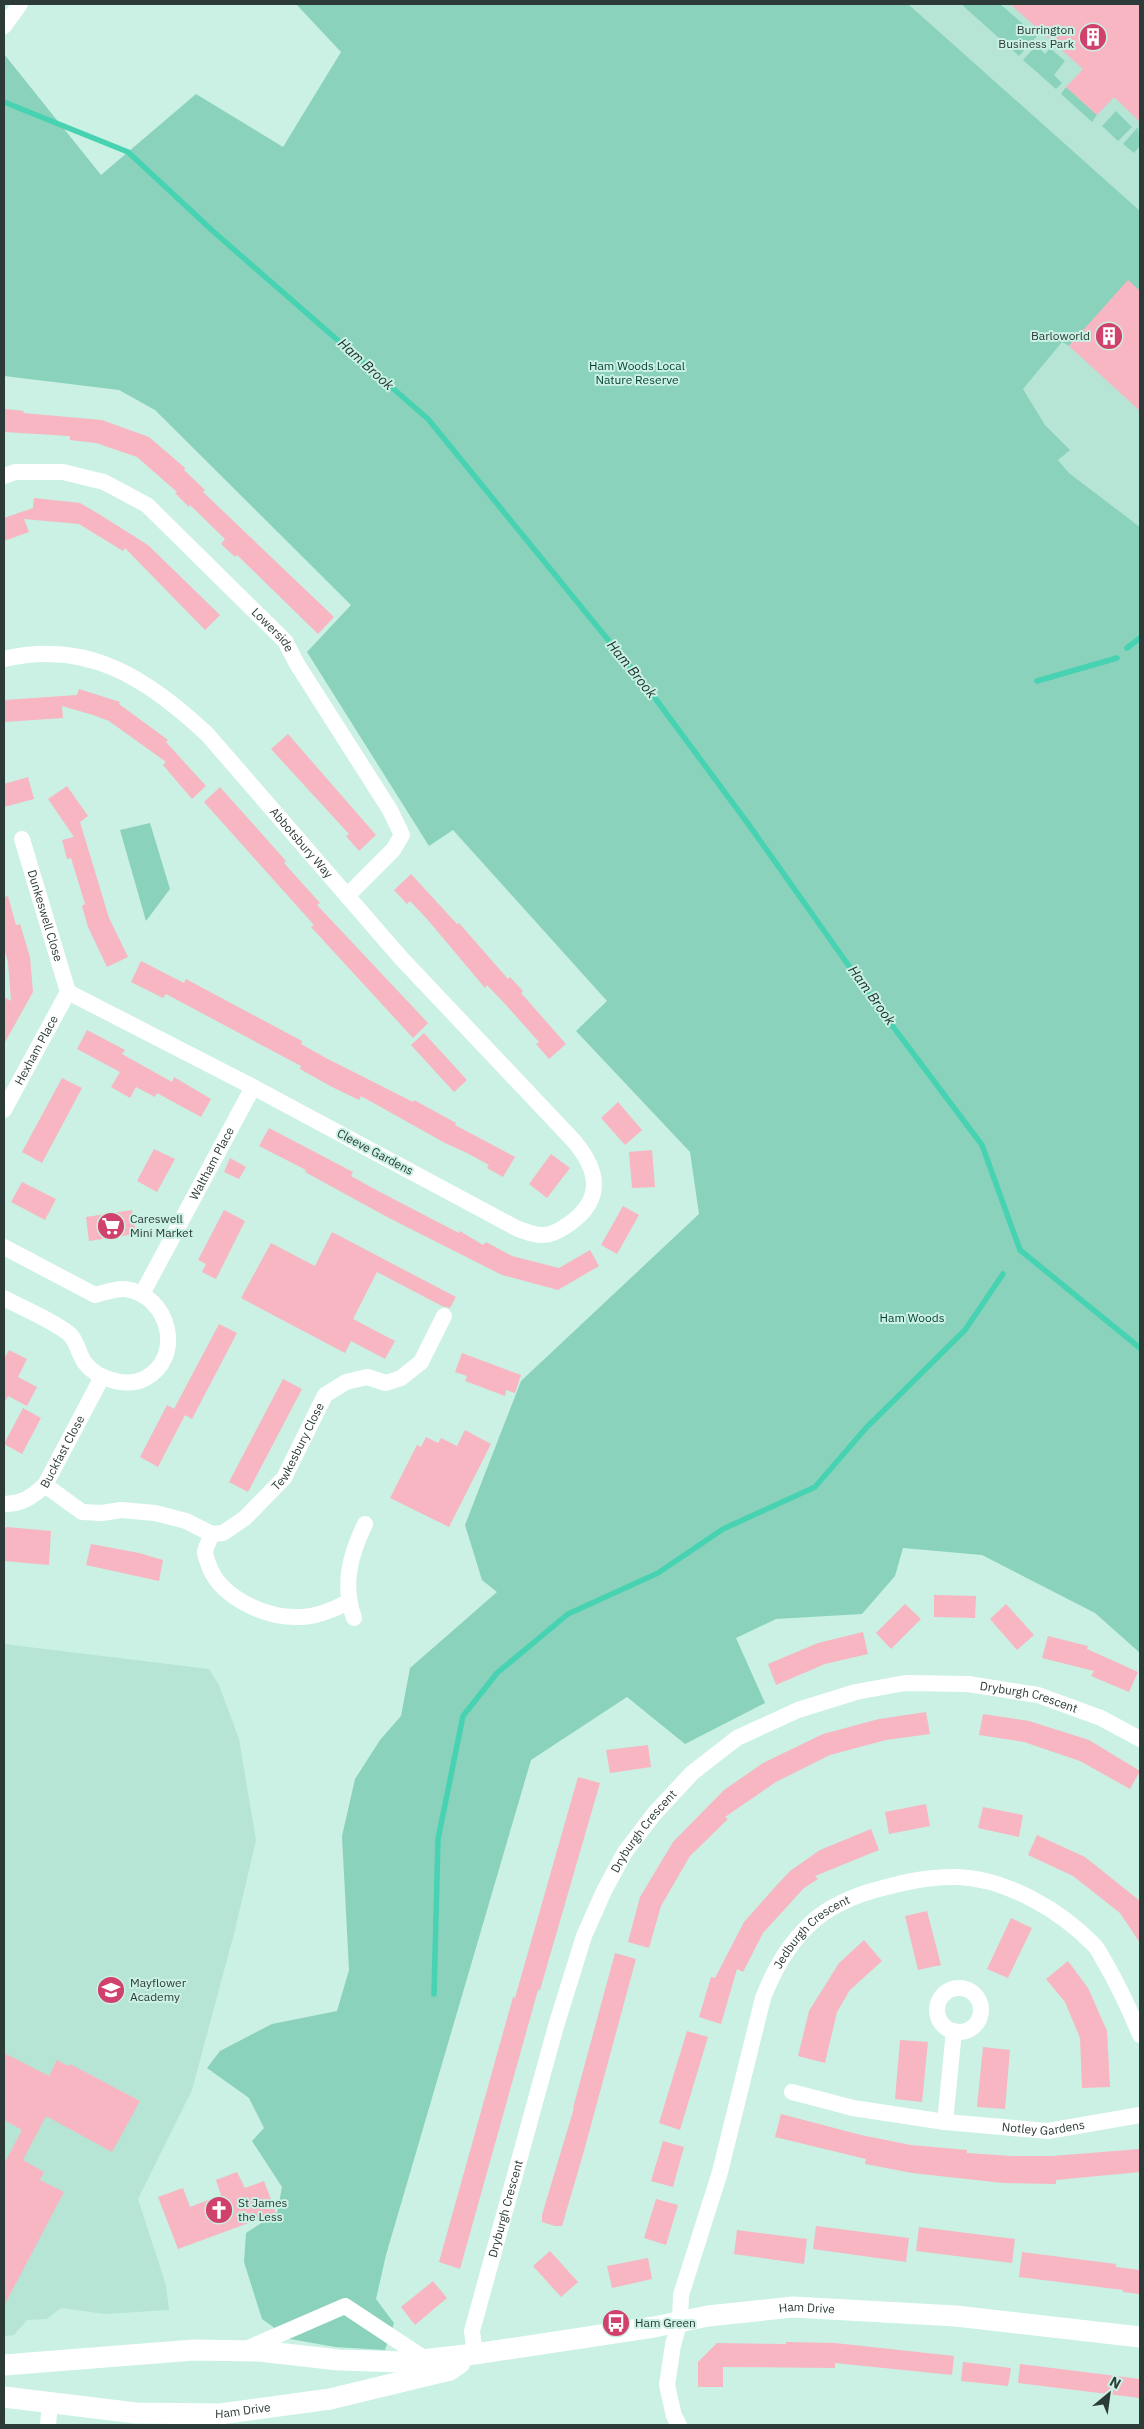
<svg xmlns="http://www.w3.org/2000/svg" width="1144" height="2429" viewBox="0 0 1144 2429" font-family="'IBM Plex Sans',sans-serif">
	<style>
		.built { fill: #b6e5d6 }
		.green { fill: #8bd2bc }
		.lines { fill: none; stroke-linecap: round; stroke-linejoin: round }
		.stream { stroke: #47d2b1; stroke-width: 5.5 }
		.building { fill: #f7b6c2 }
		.minor { stroke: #fff; stroke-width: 16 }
		.tertiary { stroke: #fff; stroke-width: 21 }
		.labels { text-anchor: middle; stroke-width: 4; stroke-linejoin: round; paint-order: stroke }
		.poi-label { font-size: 12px; fill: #2c3b37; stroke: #caf1e4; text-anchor: start }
		.park-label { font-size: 12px; fill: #003f32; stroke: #caf1e4 }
		.street-label { font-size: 12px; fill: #2c3b37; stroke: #caf1e4 }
		.water-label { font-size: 14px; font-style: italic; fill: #182f28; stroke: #caf1e4 }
	</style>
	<rect width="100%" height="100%" fill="#caf1e4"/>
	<path class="built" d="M880 4H1140V527L1069 473 1031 427Z
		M4 1644 209 1669 219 1685 239 1739 256 1840 235 1930 192 2090 138 2199 166 2285 169 2310 105 2314 61 2308 47 2319 27 2320 14 2335 4 2336Z"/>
	<path class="green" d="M296 4H908L1140 211V291L1128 281 1069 346 1062 342 1023 389 1045 425 1070 450 1058 460 1069 473 1140 527V1653L1095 1613 982 1555 903 1548 895 1576 862 1614 776 1619 736 1638 765 1703 685 1744 627 1697 531 1760 386 2255 376 2299 394 2323 385 2350 335 2347 290 2339 262 2319 244 2262 246 2233 277 2213 282 2187 252 2141 264 2128 249 2098 207 2068 220 2051 272 2024 337 2011 349 1970 342 1836 355 1779 380 1740 401 1716 410 1668 497 1592 482 1580 465 1525 521 1381 699 1214 690 1152 576 1031 607 1001 453 830 429 846 307 652 351 605 155 410 119 390 4 376V54L101 175 196 94 283 147 341 52Z
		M961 4H1000L1037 36 1019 56Z
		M1041 40 1046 45 1041 50 1045 54 1050 48 1065 61 1054 75 1062 83 1056 89 1023 60Z
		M1066 87 1097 115 1092 122 1061 94Z
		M1116 111 1132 127 1118 141 1102 126Z
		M1138 127 1140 146 1134 153 1123 144Z
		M150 823 170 889 146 921 120 830Z"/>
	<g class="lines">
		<path class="stream" d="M4 102 128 152 215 233 428 419 649 690 749 825 873 1000 982 1145 1020 1250 1140 1348
			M1127 648 1140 638
			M1037 681 1117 658
			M434 1994 438 1839 463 1716 497 1673 568 1614 658 1573 723 1529 815 1487 866 1428 965 1330 1003 1274"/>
	</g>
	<path class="building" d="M1010 4H1140V122L1114 97 1097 115 1066 87 1083 69Z
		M1128 280 1140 291V411L1069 346Z
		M5 409 24 411 23 413 102 420 149 437 185 468 184 470 205 490 203 492 334 617 318 634 237 555 235 557 221 544 225 539 190 505 189 507 175 493 177 492 137 457 96 443 70 440V436L4 432Z
		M34 498 80 503 102 516 148 545 220 615 205 630 125 548 123 551 79 524 24 519 29 532 4 541V518L33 508Z
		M79 689 120 702 119 704 168 740 166 742 206 786 192 799 163 765 166 762 109 721 93 715 62 706 63 718 4 722V700L77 695Z
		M288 734 376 835 359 851 346 836 349 834 271 749Z
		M28 777 34 799 4 807V784Z
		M67 786 88 816 80 822 109 918 128 957 107 967 88 927 82 906 85 904 71 858 67 859 62 840 74 837 48 799Z
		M220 787 286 861 284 863 320 903 317 905 428 1023 413 1038 311 927 314 925 204 802Z
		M411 874 457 924 459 923 508 979 510 977 523 991 521 993 566 1044 549 1059 536 1044 539 1042 506 1005 487 985 485 988 427 919 410 901 407 904 394 890Z
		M8 896 16 925 20 924 30 957 33 992 4 1044V997L11 1001 8 962 4 948V897Z
		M141 961 184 983 186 979 302 1041 301 1044 326 1058 413 1102 414 1100 456 1123 455 1125 515 1157 503 1177 487 1168 489 1165 467 1153 445 1143 361 1096 359 1100 332 1087 300 1069 301 1066 166 994 163 998 131 982Z
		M87 1030 125 1050 122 1054 172 1082 174 1077 211 1099 201 1117 157 1093 155 1097 136 1087 130 1098 111 1087 120 1072 77 1049Z
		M424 1033 467 1080 454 1092 411 1045Z
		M62 1078 82 1088 42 1163 22 1152Z
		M618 1102 642 1130 625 1145 601 1118Z
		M269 1128 353 1172 351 1176 378 1191 459 1233 460 1231 483 1245 486 1242 512 1256 559 1268 590 1250 599 1266 558 1290 502 1275 389 1218 305 1172 306 1170 259 1146Z
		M154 1149 175 1159 157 1192 137 1181Z
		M652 1150 655 1187 632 1188 629 1152Z
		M551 1154 570 1168 547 1198 529 1184Z
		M230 1158 246 1167 239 1179 224 1172Z
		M22 1182 56 1199 45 1220 11 1202Z
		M623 1206 639 1215 617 1254 601 1245Z
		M132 1210 136 1234 89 1241 86 1217Z
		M224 1210 245 1221 216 1279 202 1272 206 1264 198 1260Z
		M332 1232 456 1297 450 1308 442 1306 377 1272 353 1319 395 1341 385 1359 351 1341 345 1353 241 1298 271 1243 315 1266Z
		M219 1324 237 1333 192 1419 174 1409Z
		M9 1350 27 1359 18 1377 37 1387 27 1406 8 1396 4 1403V1359Z
		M462 1353 521 1375 515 1393 506 1390 505 1396 465 1381 467 1376 455 1372Z
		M283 1379 302 1389 248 1492 229 1482Z
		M167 1405 185 1415 158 1467 140 1457Z
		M23 1408 41 1418 22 1454 4 1444Z
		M465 1430 491 1444 449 1527 390 1498 417 1445 421 1447 426 1437 438 1443 441 1438 457 1446Z
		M7 1527 51 1531 49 1565 4 1561V1529Z
		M91 1544 139 1553 163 1560 159 1581 86 1565Z
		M934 1595 976 1596 975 1618 934 1617Z
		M905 1604 921 1619 891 1649 876 1633Z
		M1006 1604 1034 1635 1017 1650 990 1619Z
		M863 1632 868 1654 825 1664 776 1685 768 1664 818 1643Z
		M1048 1636 1088 1646 1087 1649 1138 1672 1129 1692 1091 1676 1094 1671 1042 1658Z
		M926 1712 930 1734 886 1740 830 1755 776 1782 725 1817 728 1819 690 1856 661 1906 649 1948 628 1942 640 1897 673 1842 724 1790 763 1763 823 1734 879 1719Z
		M983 1714 1029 1721 1089 1740 1140 1771 1130 1789 1080 1761 1024 1742 979 1735Z
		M648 1745 651 1767 610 1773 606 1750Z
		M578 1777 600 1783 540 1990H538L460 2269 439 2262 513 1997 515 1998Z
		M926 1804 930 1826 889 1834 885 1812Z
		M983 1807 1023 1815 1019 1837 978 1828Z
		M871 1829 879 1850 815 1876 818 1879 804 1888 763 1933 743 1972 737 1969 721 2024 699 2017 711 1977 715 1978 744 1922 776 1886 790 1871 820 1850Z
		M1037 1835 1085 1857 1140 1901V1943L1120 1913 1073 1876 1028 1855Z
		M927 1911 941 1965 918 1970 905 1916Z
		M1011 1918 1032 1928 1008 1978 987 1969Z
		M864 1940 882 1961 850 1990 837 2012 825 2063 798 2056 809 2011 839 1963Z
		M615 1953 636 1959 584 2151 562 2226H555L542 2222V2215L574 2108H573Z
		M1068 1961 1088 1988 1107 2031 1110 2087 1082 2088 1080 2038 1065 2002 1046 1979Z
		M687 2031 708 2037 680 2130 659 2123Z
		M900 2040 928 2042 922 2102 895 2099Z
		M983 2047 1010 2050 1005 2109 977 2107Z
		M4 2053 49 2076 57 2060 68 2066 70 2064 140 2101 112 2152 46 2116 23 2160 44 2172 40 2180 64 2192 4 2306V2164L22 2130 4 2120Z
		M781 2114 861 2135 911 2145 967 2150V2153L1012 2156H1052L1140 2149V2172L1056 2180V2184L1003 2183 912 2173 865 2164 866 2159 775 2137Z
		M663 2141 684 2147 673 2187 651 2181Z
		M237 2172 245 2188 264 2181 276 2213 178 2249 158 2197 183 2188 190 2207 221 2195 216 2180Z
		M656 2199 678 2205 666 2245 644 2238Z
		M816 2226 909 2238 906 2262 813 2249Z
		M919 2227 1015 2239 1012 2263 916 2251Z
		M737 2230 807 2239 804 2264 734 2254Z
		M550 2251 578 2282 561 2297 533 2266Z
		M1022 2252 1116 2264V2267L1140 2270V2294L1123 2292V2290L1019 2277Z
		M648 2258 652 2279 612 2288 607 2266Z
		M433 2281 447 2298 415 2325 401 2307Z
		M786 2342 835 2343 954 2356 952 2375 835 2363V2368L723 2367V2387H698V2362L717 2343 786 2344Z
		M963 2362 1011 2368 1008 2386 961 2381Z
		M1020 2364 1140 2379V2398L1018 2383Z"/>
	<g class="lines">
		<g class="minor">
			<path d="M4 26 20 4"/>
			<path id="s1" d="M4 476 15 472H63L104 482 147 505 285 641 297 664 390 810 402 835 393 850 347 896"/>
			<path id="s2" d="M4 659C89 639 147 679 207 734L401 958 574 1141C599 1171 604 1199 569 1224 562 1229 551 1236 541 1235 534 1235 525 1231 518 1229L253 1087 68 992"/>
			<path id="s3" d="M22 839 68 992"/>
			<path id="s4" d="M4 1110 68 992"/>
			<path d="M4 1247 95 1295C104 1293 116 1288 125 1289 169 1294 186 1358 144 1379 125 1388 96 1378 85 1363 78 1354 77 1339 68 1333 50 1319 24 1309 4 1298"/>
			<path id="s5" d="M142 1294 253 1087"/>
			<path id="s6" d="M45 1485 82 1512 102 1513 121 1510 155 1513 186 1521 212 1534 223 1533 245 1518 284 1478 325 1395 346 1382 367 1377 386 1383 401 1378 421 1362 444 1316"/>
			<path id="s7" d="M4 1504C22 1504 32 1497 45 1485L102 1377"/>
			<path d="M212 1534C210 1539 206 1546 205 1552 205 1555 207 1560 208 1563 218 1596 263 1617 296 1617 312 1618 334 1610 348 1602"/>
			<path d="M354 1618C342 1585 350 1555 365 1524"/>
			<circle cx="959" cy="2010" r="22"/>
			<path id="s8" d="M792 2092 853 2108 945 2122 1048 2131 1140 2115"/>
			<path d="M945 2122 954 2031"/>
			<path d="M246 2349 345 2306 425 2359"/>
			<path id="s9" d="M475 2354 472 2331 556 2026 584 1936 604 1891 625 1852 654 1814 692 1773 737 1738 798 1710 856 1692 905 1683 968 1684 1038 1695 1101 1718 1140 1739"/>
			<path d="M48 2425 50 2403"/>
			<path id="s10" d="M679 2425 674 2416 667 2385 673 2345 680 2320 681 2295 720 2172 763 1998C773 1972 789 1944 809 1925 827 1907 855 1895 879 1889 905 1882 931 1876 958 1877 1007 1879 1060 1910 1094 1945 1099 1950 1102 1958 1106 1964 1119 1987 1130 2010 1140 2035"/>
		</g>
		<g class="tertiary">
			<path id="s11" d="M4 2365 194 2350 259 2351 339 2360 403 2362 475 2354 654 2327 708 2316 793 2307 956 2316 1140 2337"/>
			<path id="s12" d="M4 2397 136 2413 220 2414 330 2399 450 2370 460 2363"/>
		</g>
	</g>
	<defs>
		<symbol id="building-disc" viewBox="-11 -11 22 22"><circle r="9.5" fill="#d0426c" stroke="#caf1e4"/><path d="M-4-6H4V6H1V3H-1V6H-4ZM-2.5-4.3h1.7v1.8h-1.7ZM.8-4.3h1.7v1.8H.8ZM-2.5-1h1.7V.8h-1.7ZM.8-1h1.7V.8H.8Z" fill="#fff"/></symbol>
		<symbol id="supermarket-disc" viewBox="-11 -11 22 22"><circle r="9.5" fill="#d0426c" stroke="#caf1e4"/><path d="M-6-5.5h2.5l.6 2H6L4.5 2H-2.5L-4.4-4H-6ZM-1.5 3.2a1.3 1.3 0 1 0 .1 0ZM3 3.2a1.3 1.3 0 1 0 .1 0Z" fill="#fff"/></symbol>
		<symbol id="school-disc" viewBox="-11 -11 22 22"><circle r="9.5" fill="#d0426c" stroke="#caf1e4"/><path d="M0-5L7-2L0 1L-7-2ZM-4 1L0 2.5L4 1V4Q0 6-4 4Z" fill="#fff"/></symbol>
		<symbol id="church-disc" viewBox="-11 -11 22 22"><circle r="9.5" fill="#d0426c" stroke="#caf1e4"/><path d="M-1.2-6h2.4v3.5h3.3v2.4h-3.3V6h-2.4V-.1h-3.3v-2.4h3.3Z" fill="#fff"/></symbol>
		<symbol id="bus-disc" viewBox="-11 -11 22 22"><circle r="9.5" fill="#d0426c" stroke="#caf1e4"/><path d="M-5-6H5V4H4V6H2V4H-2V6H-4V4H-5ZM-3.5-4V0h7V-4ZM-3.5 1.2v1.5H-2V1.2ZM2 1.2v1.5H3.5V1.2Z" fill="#fff"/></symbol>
	</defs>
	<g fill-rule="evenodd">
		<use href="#building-disc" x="1077" y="21" width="32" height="32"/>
		<use href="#building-disc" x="1093" y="320" width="32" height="32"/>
		<use href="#supermarket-disc" x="95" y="1210" width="32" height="32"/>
		<use href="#school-disc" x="95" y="1974" width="32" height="32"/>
		<use href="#church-disc" x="203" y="2194" width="32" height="32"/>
		<use href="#bus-disc" x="600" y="2307" width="32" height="32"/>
	</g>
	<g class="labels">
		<g class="poi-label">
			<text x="1074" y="34" text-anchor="end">Burrington<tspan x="1074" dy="14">Business Park</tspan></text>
			<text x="1090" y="340" text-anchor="end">Barloworld</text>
			<text x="130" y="1223">Careswell<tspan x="130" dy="14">Mini Market</tspan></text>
			<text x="130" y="1987">Mayflower<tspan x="130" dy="14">Academy</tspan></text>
			<text x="238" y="2207">St James<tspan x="238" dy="14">the Less</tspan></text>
			<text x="635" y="2327">Ham Green</text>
		</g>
		<g class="park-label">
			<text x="637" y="370">Ham Woods Local<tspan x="637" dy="14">Nature Reserve</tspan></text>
			<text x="912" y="1322">Ham Woods</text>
		</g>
		<g class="street-label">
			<text dy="4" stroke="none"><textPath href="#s1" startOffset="328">Lowerside</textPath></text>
			<text dy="4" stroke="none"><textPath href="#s2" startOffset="371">Abbotsbury Way</textPath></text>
			<text dy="4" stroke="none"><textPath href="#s3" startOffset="80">Dunkeswell Close</textPath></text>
			<text dy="4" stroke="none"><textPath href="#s4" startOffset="68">Hexham Place</textPath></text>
			<text transform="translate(375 1152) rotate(28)" y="4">Cleeve Gardens</text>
			<text dy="4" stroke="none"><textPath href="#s5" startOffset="148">Waltham Place</textPath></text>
			<text dy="4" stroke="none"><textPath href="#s6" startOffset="308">Tewkesbury Close</textPath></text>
			<text dy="4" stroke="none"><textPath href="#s7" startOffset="84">Buckfast Close</textPath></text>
			<text dy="4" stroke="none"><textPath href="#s9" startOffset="991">Dryburgh Crescent</textPath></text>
			<text dy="4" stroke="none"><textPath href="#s9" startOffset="555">Dryburgh Crescent</textPath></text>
			<text dy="4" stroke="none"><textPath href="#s10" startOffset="526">Jedburgh Crescent</textPath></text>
			<text dy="4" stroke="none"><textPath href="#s8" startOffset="255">Notley Gardens</textPath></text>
			<text dy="4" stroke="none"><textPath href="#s9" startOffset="150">Dryburgh Crescent</textPath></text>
			<text dy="4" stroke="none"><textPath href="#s11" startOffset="808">Ham Drive</textPath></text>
			<text dy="4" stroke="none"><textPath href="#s12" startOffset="240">Ham Drive</textPath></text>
		</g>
		<g class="water-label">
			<text transform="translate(366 364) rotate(42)" y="5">Ham Brook</text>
			<text transform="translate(632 669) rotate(51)" y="5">Ham Brook</text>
			<text transform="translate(872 995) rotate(54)" y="5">Ham Brook</text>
		</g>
	</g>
	<rect width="1144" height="2429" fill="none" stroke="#2c3b37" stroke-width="10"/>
	<g transform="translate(1109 2394) rotate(29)" stroke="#caf1e4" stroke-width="4" paint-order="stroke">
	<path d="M0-4L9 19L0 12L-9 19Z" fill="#2c3b37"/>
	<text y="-8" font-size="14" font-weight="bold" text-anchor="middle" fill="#2c3b37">N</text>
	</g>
</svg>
